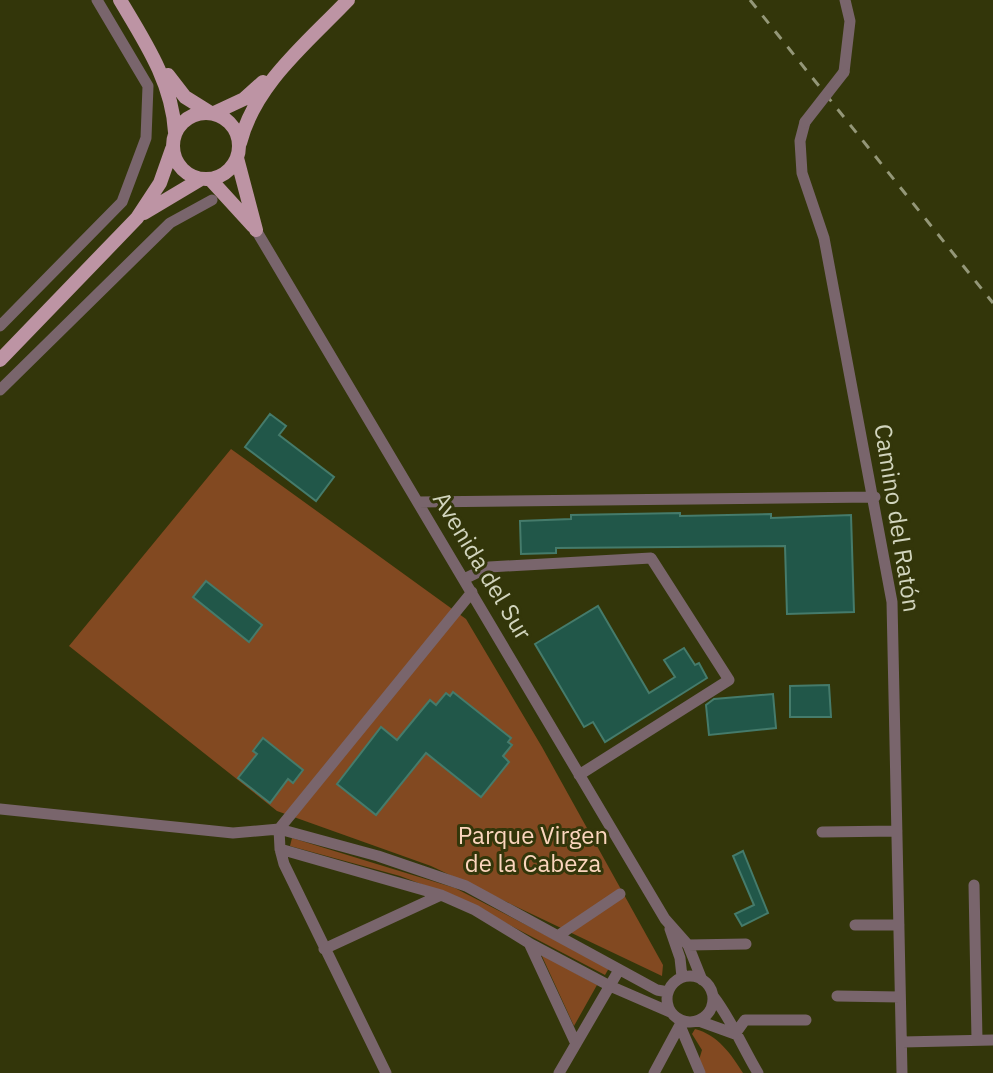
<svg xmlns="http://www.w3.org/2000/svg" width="993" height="1073" viewBox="0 0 993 1073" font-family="'IBM Plex Sans',sans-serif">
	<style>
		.green { fill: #824921 }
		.building { fill: #215749; stroke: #457b6b; stroke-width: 2 }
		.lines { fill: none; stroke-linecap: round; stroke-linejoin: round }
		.minor { stroke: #79656c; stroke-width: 11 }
		.major { stroke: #bd94a4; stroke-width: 14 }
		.rail { stroke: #949778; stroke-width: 3; stroke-dasharray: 10 10; stroke-linecap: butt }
		.minor-bridge { stroke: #79656c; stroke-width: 11 }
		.labels { text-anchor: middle; stroke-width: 6; stroke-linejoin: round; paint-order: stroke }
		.street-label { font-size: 24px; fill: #d1d4bd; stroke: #33360a }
		.park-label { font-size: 24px; fill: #fbd5bd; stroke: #33360a }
	</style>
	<rect width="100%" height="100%" fill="#33360a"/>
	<path class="green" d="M231 449 466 619 542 747 663 965 662 976 431 866 277 811 69 646Z
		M292 838 455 888 609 968 605 975 458 898 400 876 290 846Z
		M541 954 597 985 574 1026Z
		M695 1029C718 1035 731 1054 743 1073H701L699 1060 702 1050 692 1034Z"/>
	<path class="building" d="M270 414 286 426 279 435 334 477 316 501 245 447Z
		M680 513V516L771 514V518L851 515 854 612 787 614 785 546 556 548V553L521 554 520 521 571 519V515Z
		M206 581 262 625 249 642 193 597Z
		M598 606 649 693 675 677 664 660 684 648 695 665 699 663 707 678 605 742 593 722 584 727 535 644Z
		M829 685 831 717H790V686Z
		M453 692 511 738 508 742 512 745 503 756 509 762 481 797 426 753 376 815 337 784 381 727 397 740 430 700 436 705 446 693 450 696Z
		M773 694 776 728 709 735 706 705 714 699Z
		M263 738 303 770 293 783 288 779 270 803 238 778 257 754 253 751Z
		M743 851 768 913 742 926 735 914 754 905 733 856Z"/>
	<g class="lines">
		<path class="minor" d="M844 72 850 21 845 0
			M805 122 800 141 802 173 824 238 892 602 902 1073
			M256 230 665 919 688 945 702 980
			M0 326 122 202 146 138 148 86 97 0
			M0 390 170 223 212 200
			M418 502 875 497
			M464 579 489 567 651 558 729 680 579 775
			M472 592 279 829 280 849 441 895 475 910 529 943 610 986 670 1012
			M0 809 233 833 279 829 378 856 466 886 657 990 668 992
			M822 832 897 831
			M280 849 284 864 386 1073
			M974 885 977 1040
			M855 925H899
			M670 929 680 958 682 977
			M559 935 620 894
			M529 943 576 1044
			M688 945 746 944
			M324 949 441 895
			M667 999a23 23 0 1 1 46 0a23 23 0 1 1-46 0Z
			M713 996C731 1019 743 1048 758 1073
			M837 996 900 997
			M699 1021 735 1034
			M681 1028 700 1073
			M735 1034 745 1020H806
			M902 1042 993 1040
			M559 1073 619 970
			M654 1073 682 1021"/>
		<path class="major" d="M120 0C145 42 172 82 175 132
			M168 75 185 97 209 112
			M173 146a33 33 0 1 1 66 0a33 33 0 1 1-66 0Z
			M214 113 244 99 263 82
			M240 143C255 84 307 43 348 0
			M237 158 256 230
			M210 179 253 226
			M144 213 201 179
			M0 360 137 218 160 183 172 149"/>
		<path class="rail" d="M750 0 993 303"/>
		<path class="minor-bridge" d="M805 122 844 72"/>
	</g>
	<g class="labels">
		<g class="street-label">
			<text transform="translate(897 518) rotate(81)" y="8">Camino del Ratón</text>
			<text transform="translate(482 566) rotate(59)" y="8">Avenida del Sur</text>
		</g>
		<g class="park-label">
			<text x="533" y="844">Parque Virgen<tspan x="533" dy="28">de la Cabeza</tspan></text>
		</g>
	</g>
</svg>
